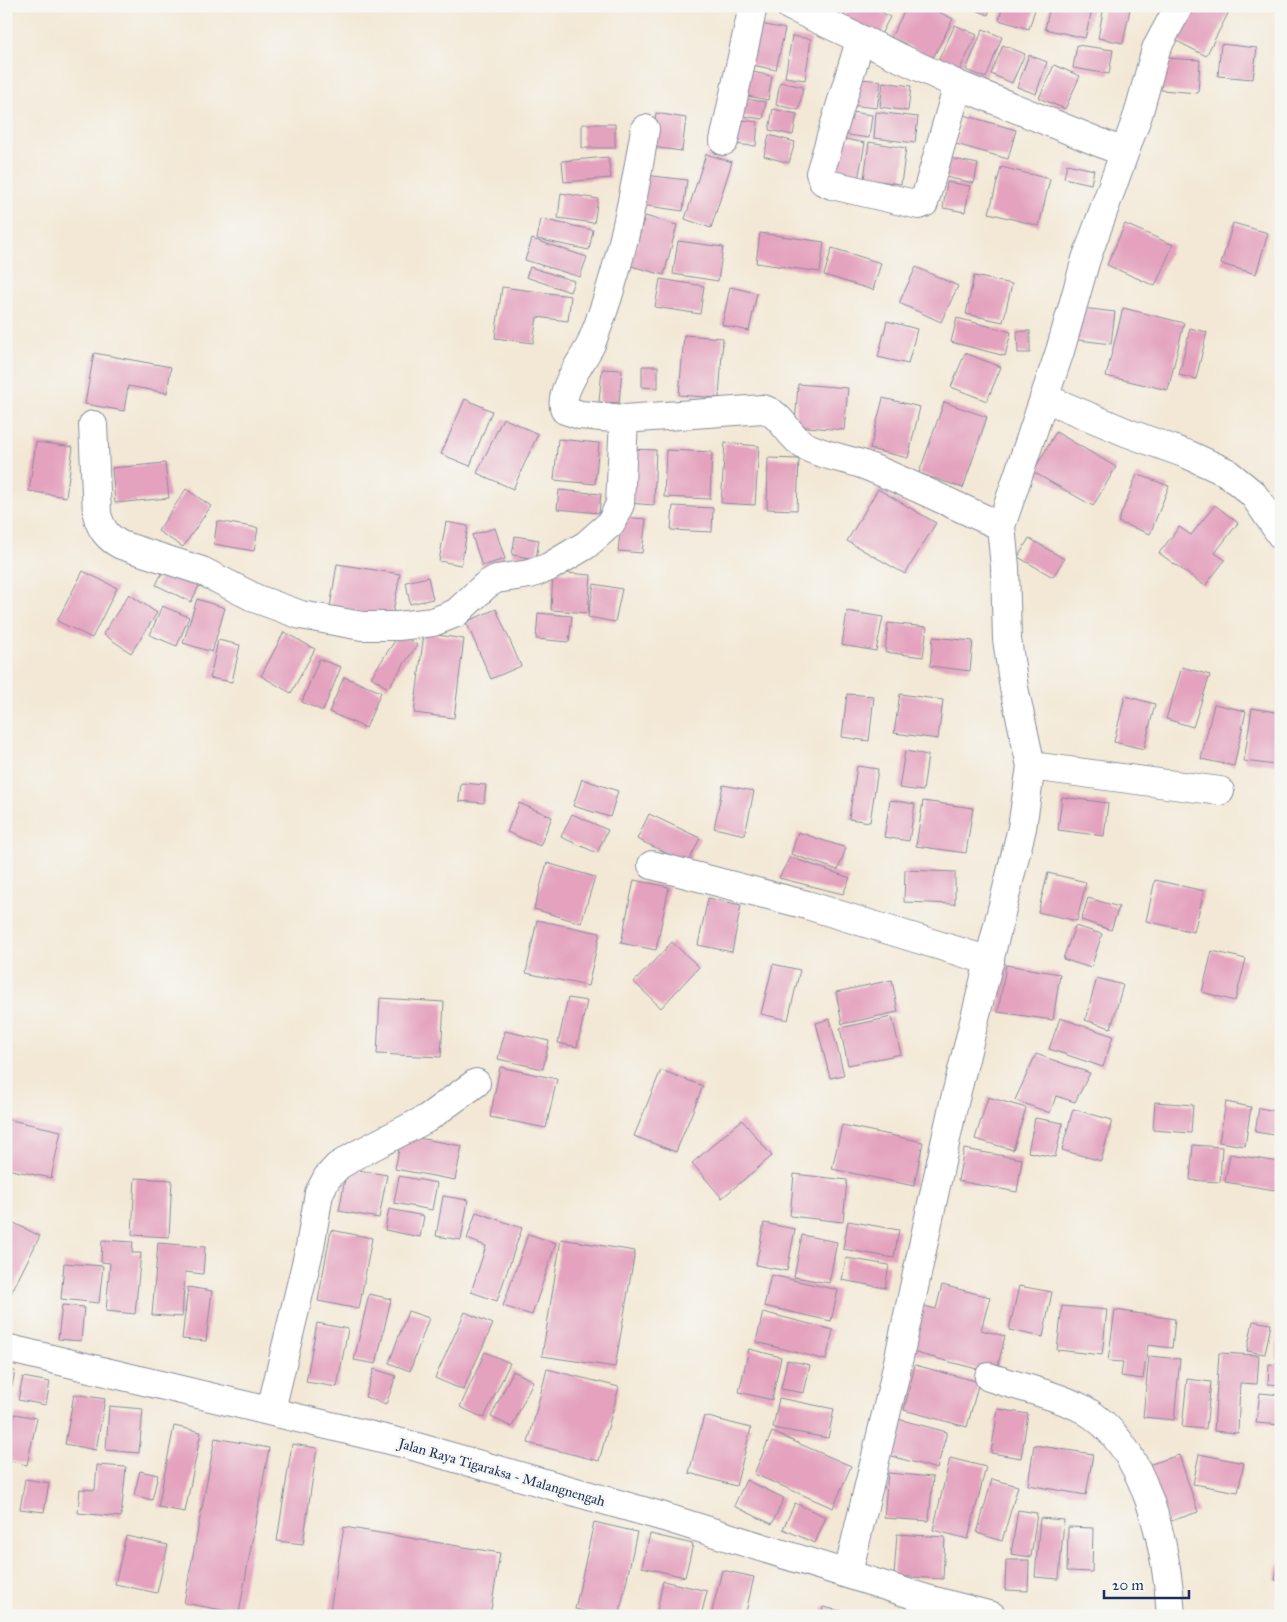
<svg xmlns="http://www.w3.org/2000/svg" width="1287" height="1622" viewBox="0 0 1287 1622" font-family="'IM FELL Great Primer',serif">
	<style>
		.building { fill: #e4a2be }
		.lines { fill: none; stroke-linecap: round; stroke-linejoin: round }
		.street-casing { stroke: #878c9a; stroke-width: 30 }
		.primary-casing { stroke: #878c9a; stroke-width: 30 }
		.street { stroke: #fff; stroke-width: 28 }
		.primary { stroke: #fff; stroke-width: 28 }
		.labels { text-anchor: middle; stroke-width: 5; stroke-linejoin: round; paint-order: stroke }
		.street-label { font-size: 14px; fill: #1b2f5e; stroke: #f6f6f2 }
	</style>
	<rect width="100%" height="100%" fill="#f6f6f2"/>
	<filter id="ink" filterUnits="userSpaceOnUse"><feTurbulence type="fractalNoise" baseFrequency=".02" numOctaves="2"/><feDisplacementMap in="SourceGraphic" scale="10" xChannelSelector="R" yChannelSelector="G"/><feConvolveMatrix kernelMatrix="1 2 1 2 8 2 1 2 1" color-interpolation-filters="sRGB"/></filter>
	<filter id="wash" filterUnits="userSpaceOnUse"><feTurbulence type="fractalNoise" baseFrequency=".0096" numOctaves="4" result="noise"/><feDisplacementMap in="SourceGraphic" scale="20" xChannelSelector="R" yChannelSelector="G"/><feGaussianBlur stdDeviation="1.12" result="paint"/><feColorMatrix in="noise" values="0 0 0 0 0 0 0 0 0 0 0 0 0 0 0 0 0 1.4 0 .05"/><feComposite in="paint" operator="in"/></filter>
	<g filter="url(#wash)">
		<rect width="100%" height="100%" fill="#f3e8d5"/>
		<g id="blocks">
			<path class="building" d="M849 6H871L890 17 879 38 843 18Z
				M907 6H927L953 19 933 58 891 37Z
				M967 6H991L988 15Z
				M1003 6H1036L1029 29 999 20Z
				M1050 6H1093L1085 38 1045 29Z
				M1104 6 1130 9 1123 43 1098 38Z
				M1188 6H1232L1206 56 1171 38Z
				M756 23 785 29 776 70 748 64Z
				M955 25 977 35 959 71 938 61Z
				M983 29 1002 37 986 78 966 70Z
				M792 36 811 39 805 80 785 77Z
				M1221 44 1257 48 1253 79 1218 76Z
				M1003 45 1025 54 1012 83 991 74Z
				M1077 45 1113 50 1109 74 1073 68Z
				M1029 55 1047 62 1036 94 1017 87Z
				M1163 58 1200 60 1198 93 1161 90Z
				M1054 65 1080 76 1065 109 1039 98Z
				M748 71 772 76 768 100 743 95Z
				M852 78 881 81 877 108 849 105Z
				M780 82 803 87 799 110 776 105Z
				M883 82 911 86 908 111 880 107Z
				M739 98 766 102 763 119 737 115Z
				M773 109 797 114 793 135 769 130Z
				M844 111 872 115 869 138 841 134Z
				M876 112 918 117 915 143 874 138Z
				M656 113 686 118 682 151 651 147Z
				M964 115 1016 130 1008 159 956 144Z
				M733 119 758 122 756 146 731 144Z
				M582 124H615V148H582Z
				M769 135 795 142 789 163 764 156Z
				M840 138 865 143 858 180 833 175Z
				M869 142 906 148 901 184 864 179Z
				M706 154 732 162 711 228 685 219Z
				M608 157 611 178 564 182 562 161Z
				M949 158 978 164 974 183 945 177Z
				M1067 164 1094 170 1091 184 1064 178Z
				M1001 167 1050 179 1039 226 989 213Z
				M645 175 687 180 683 211 641 205Z
				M947 182 970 186 965 212 943 208Z
				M561 193 598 199 594 223 558 218Z
				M645 216 677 225 664 275 631 266Z
				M541 219 593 230 589 250 537 239Z
				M1233 223 1268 233 1256 274 1221 264Z
				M1125 224 1173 245 1155 286 1107 265Z
				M760 233 824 242 820 272 756 263Z
				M532 239 587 257 580 277 525 260Z
				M678 241 723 247 718 281 673 274Z
				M832 248 881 263 873 290 824 275Z
				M530 267 574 281 570 292 526 277Z
				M916 267 958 286 941 322 899 303Z
				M974 276 1012 284 1003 322 966 314Z
				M660 279 704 286 700 314 655 307Z
				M502 287 571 296 568 321 537 317 533 343 495 338Z
				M730 287 757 293 749 331 722 325Z
				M1074 307 1115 312 1111 344 1071 339Z
				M1123 308 1184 323 1168 390 1106 376Z
				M957 318 1011 332 1005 356 951 342Z
				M887 321 917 329 908 364 878 357Z
				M1190 328 1207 332 1196 379 1179 375Z
				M1017 331H1030V353H1018Z
				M684 335 723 338 719 398 679 395Z
				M94 353 171 367 167 393 128 386 124 411 85 404Z
				M965 353 1001 367 987 401 951 387Z
				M642 366H658V388L642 387Z
				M602 369 622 370 619 403 599 402Z
				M798 384 848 388 844 430 795 426Z
				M883 398 920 407 908 458 870 449Z
				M465 399 492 411 470 466 441 454Z
				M944 402 987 417 963 488 919 473Z
				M503 418 538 434 513 489 477 473Z
				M1056 432 1116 467 1093 506 1033 472Z
				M558 439 599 443 595 484 554 480Z
				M36 442 73 447 66 497 29 491Z
				M725 443 759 446 755 505 721 503Z
				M630 449 656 450 654 505 627 503Z
				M666 450 712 452 710 499 664 497Z
				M768 458 799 459 797 510 767 509Z
				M165 463 169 498 115 503 112 468Z
				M1137 474 1169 486 1150 534 1118 522Z
				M186 489 211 506 183 547 158 531Z
				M878 489 936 523 905 574 847 541Z
				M559 490 601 494 599 513 557 509Z
				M1215 505 1238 523 1215 553 1225 560 1205 586 1159 553 1179 527 1191 535Z
				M673 506 713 508 712 532 671 530Z
				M622 517 646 519 642 553 618 551Z
				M217 521 258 528 254 551 214 544Z
				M446 522 468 526 461 565 439 561Z
				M495 528 505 559 482 566 472 535Z
				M515 536 539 540 536 559 512 555Z
				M1029 538 1064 559 1053 577 1018 557Z
				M337 564 400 574 392 618 330 608Z
				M166 565 201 582 191 602 156 585Z
				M83 571 117 588 92 638 57 621Z
				M553 572 591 575 588 613 551 610Z
				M428 577 433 599 410 604 406 582Z
				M594 584 622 589 615 622 588 617Z
				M129 594 157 613 131 653 103 634Z
				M197 599 225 608 212 652 183 643Z
				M162 606 189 617 177 646 150 635Z
				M496 609 521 666 491 679 466 622Z
				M847 611 883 617 876 651 842 645Z
				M538 613 572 616 569 642 536 639Z
				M888 623 927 627 923 657 885 652Z
				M284 632 315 649 291 693 261 676Z
				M400 633 417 645 388 688 371 677Z
				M424 633 464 639 454 718 414 713Z
				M933 637 973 641 970 671 930 666Z
				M218 640 240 645 232 682 210 678Z
				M319 659 341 667 323 711 302 702Z
				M1182 667 1210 675 1193 727 1166 719Z
				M344 677 381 692 366 728 329 712Z
				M847 694 874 696 869 741 842 737Z
				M900 694 943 700 938 739 894 733Z
				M1125 696 1155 704 1144 749 1114 742Z
				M1214 704 1246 711 1234 766 1201 759Z
				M1252 708 1281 713 1275 765 1244 761Z
				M905 751 928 755 923 791 899 788Z
				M857 766 878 769 870 822 849 819Z
				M582 779 618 791 610 817 573 806Z
				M461 783 486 785 484 803 459 801Z
				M723 785 754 791 745 835 714 828Z
				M1062 797 1108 803 1104 836 1058 830Z
				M890 800 915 804 909 841 884 837Z
				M923 801 973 808 966 853 916 846Z
				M519 803 552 817 540 846 507 832Z
				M572 814 608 830 597 853 561 837Z
				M649 814 700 838 688 863 637 839Z
				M798 832 846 848 838 870 791 854Z
				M790 857 850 878 843 894 779 878Z
				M547 863 595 877 581 923 534 909Z
				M905 870 955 872V904L904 902Z
				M1048 873 1086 882 1077 921 1038 912Z
				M634 880 669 887 656 950 621 943Z
				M1155 880 1204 891 1194 932 1146 921Z
				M708 898 741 905 732 952 698 945Z
				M1088 898 1119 907 1111 930 1081 920Z
				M537 920 600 933 588 986 526 973Z
				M1075 926 1102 934 1091 968 1063 959Z
				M672 942 699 967 661 1008 634 982Z
				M1212 951 1246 959 1235 1001 1202 992Z
				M773 964 800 970 788 1020 761 1014Z
				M1006 965 1060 974 1053 1020 998 1012Z
				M1097 978 1123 985 1111 1028 1085 1020Z
				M892 980 898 1012 842 1024 836 992Z
				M380 998 444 1002 441 1057 377 1054Z
				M568 998 587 1001 577 1047 558 1043Z
				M892 1017 901 1054 848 1065 840 1028Z
				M1060 1018 1113 1036 1103 1067 1049 1049Z
				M830 1019 844 1075 830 1078 816 1023Z
				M505 1031 549 1041 543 1069 498 1059Z
				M1036 1054 1090 1073 1075 1102 1056 1096 1050 1113 1015 1100Z
				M500 1067 557 1079 546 1128 490 1117Z
				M661 1070 703 1086 676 1152 634 1136Z
				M988 1097 1026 1108 1013 1150 975 1139Z
				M1155 1102 1193 1105 1191 1133 1153 1130Z
				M1226 1102 1251 1107 1245 1146 1219 1142Z
				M1259 1108 1281 1112V1136L1255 1132Z
				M1073 1109 1112 1120 1101 1161 1062 1150Z
				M1035 1118 1063 1123 1055 1157 1028 1152Z
				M6 1119 61 1131 51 1178 6 1169Z
				M742 1120 772 1156 722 1198 692 1163Z
				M842 1125 923 1142 914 1186 832 1169Z
				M402 1135 462 1146 455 1180 395 1169Z
				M1193 1145 1222 1147 1220 1182 1190 1180Z
				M964 1149 1022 1159 1017 1192 958 1181Z
				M1230 1154 1279 1162 1275 1190 1225 1182Z
				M347 1168 387 1175 379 1218 339 1211Z
				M794 1174 847 1180 843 1222 790 1216Z
				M399 1176 437 1183 432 1210 394 1203Z
				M135 1178 172 1180 169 1237 132 1235Z
				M443 1196 468 1200 461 1240 436 1236Z
				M389 1209 424 1216 420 1237 385 1230Z
				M476 1212 522 1228 497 1301 471 1292 486 1246 467 1239Z
				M6 1219 40 1236 8 1299 6 1298Z
				M1279 1220H1281V1249H1277Z
				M848 1221 899 1230 894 1258 843 1249Z
				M764 1223 795 1229 787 1271 756 1265Z
				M331 1230 372 1238 359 1309 318 1301Z
				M528 1234 556 1243 532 1315 503 1306Z
				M802 1235 837 1242 829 1283 794 1277Z
				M561 1239 635 1251 615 1367 542 1356Z
				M102 1240 133 1242 132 1253H141L135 1314 106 1311 110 1263 101 1262Z
				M158 1243 205 1247 203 1274 185 1272 182 1317 152 1315Z
				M846 1258 889 1265 885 1288 842 1280Z
				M64 1263 103 1266 99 1303 61 1299Z
				M771 1275 838 1290 831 1321 764 1306Z
				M942 1285 990 1297 981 1330 1005 1336 996 1374 912 1352 924 1306 936 1309Z
				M1019 1286 1052 1292 1043 1337 1009 1330Z
				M188 1287 212 1291 206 1341 182 1339Z
				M369 1294 391 1299 376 1364 354 1360Z
				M62 1305 84 1307 81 1341 58 1339Z
				M1062 1306 1107 1310 1102 1355 1057 1350Z
				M1115 1310 1175 1319 1172 1348 1148 1345 1143 1379 1121 1376 1123 1362 1108 1361Z
				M408 1311 429 1318 410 1371 389 1363Z
				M465 1312 493 1324 463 1390 435 1378Z
				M763 1312 833 1330 826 1360 756 1342Z
				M1253 1321 1271 1324 1265 1354 1247 1351Z
				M317 1323 348 1329 337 1387 306 1382Z
				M1277 1327H1281V1359H1277Z
				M749 1349 781 1357 772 1400 739 1392Z
				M485 1352 510 1363 484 1418 460 1407Z
				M1219 1353 1259 1355 1257 1384 1240 1383 1238 1433 1214 1431Z
				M1149 1356 1180 1359 1174 1420 1143 1417Z
				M787 1360 810 1365 804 1393 781 1389Z
				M1269 1364 1281 1365V1385L1268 1384Z
				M915 1365 979 1382 967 1427 904 1410Z
				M6 1369 15 1371 12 1386 6 1385Z
				M374 1369 396 1376 386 1404 365 1397Z
				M547 1369 619 1387 599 1461 528 1443Z
				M513 1371 533 1381 512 1427 491 1417Z
				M23 1377 50 1382 46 1405 18 1400Z
				M1187 1379 1211 1382 1206 1429 1182 1427Z
				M1260 1393 1281 1395V1425L1256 1423Z
				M74 1394 105 1399 96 1450 65 1444Z
				M779 1398 834 1409 828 1438 773 1428Z
				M109 1406 143 1409 139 1453 106 1450Z
				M998 1409 1028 1414 1021 1458 991 1453Z
				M15 1414 37 1418 27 1465 6 1460Z
				M704 1416 751 1428 736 1486 689 1473Z
				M898 1419 947 1432 937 1469 888 1455Z
				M174 1426 201 1432 185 1512 158 1507Z
				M772 1432 851 1466 833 1508 754 1474Z
				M215 1438 269 1448 239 1613 184 1603Z
				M292 1444 317 1448 303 1544 277 1541Z
				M1034 1445 1093 1454 1086 1495 1028 1485Z
				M1199 1454 1244 1463 1238 1492 1193 1484Z
				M1179 1455 1198 1512 1168 1522 1148 1465Z
				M950 1458 986 1467 968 1539 933 1530Z
				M97 1465 126 1467 121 1517 78 1513 80 1489 95 1490Z
				M140 1471 158 1475 152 1500 134 1495Z
				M888 1473 933 1477 929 1521 884 1518Z
				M25 1479 49 1483 44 1512 20 1509Z
				M992 1479 1018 1486 1002 1541 977 1533Z
				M746 1480 784 1498 772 1524 734 1506Z
				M795 1503 826 1517 815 1543 783 1529Z
				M1018 1510 1037 1513 1031 1557 1011 1554Z
				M1040 1518 1064 1520 1059 1579 1035 1577Z
				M594 1522 637 1532 619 1616H606L575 1609Z
				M344 1527 500 1553 490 1616H329Z
				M1068 1527 1093 1528 1092 1572 1067 1571Z
				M650 1534 693 1544 685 1577 642 1567Z
				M897 1534 945 1537 943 1579 894 1576Z
				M126 1536 168 1545 157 1593 115 1584Z
				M1280 1558H1281V1582L1275 1580Z
				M1006 1560H1029L1028 1591 1005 1590Z
				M722 1570 754 1577 745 1616H711Z
				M663 1581 707 1591 701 1616H677L657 1611Z
				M823 1607 859 1615V1616H821Z"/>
		</g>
	</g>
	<g filter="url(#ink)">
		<use href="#blocks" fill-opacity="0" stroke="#878c9a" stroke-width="1"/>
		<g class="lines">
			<defs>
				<path id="street" d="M790 6 958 85 1123 152
					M860 41 820 173 823 181 832 185 919 205 924 203 958 85
					M645 129C633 202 619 275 591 344 584 359 557 393 565 410L580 415 624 419 763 409C782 414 788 436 805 446 824 456 844 458 864 465 910 483 955 506 1001 526
					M724 141 753 6
					M1045 398 1128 433 1189 455 1226 472 1253 494 1281 535
					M93 425 97 514C101 530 108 538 121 545L202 571 257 599 301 615 362 626H398L433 622 456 613 486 585 496 579 530 574 549 567 586 545 611 523 620 504 624 419
					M1031 766 1220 791
					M652 865 807 905 990 961
					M989 1377C1019 1387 1054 1394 1083 1409 1147 1445 1167 1548 1171 1616
					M271 1410 310 1247 319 1193 327 1178 338 1166 358 1154 426 1119 476 1083
					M848 1573 893 1385 952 1111 1022 828 1031 766 1014 688 1007 639 1005 567 1001 526 1060 351 1086 259 1138 115 1156 49 1179 6"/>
				<path id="primary" d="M6 1348 406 1444 664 1517 927 1599 992 1616"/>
			</defs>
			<use href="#street" class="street-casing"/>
			<use href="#primary" class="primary-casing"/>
			<use href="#street" class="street"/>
			<use href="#primary" class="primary"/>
		</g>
	</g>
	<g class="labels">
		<g class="street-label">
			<text transform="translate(502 1472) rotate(16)" y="5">Jalan Raya Tigaraksa - Malangnengah</text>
		</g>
	</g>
	<rect width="1287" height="1622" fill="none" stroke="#f6f6f2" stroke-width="25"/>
	<path d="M1104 1590v8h85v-8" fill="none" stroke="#1b2f5e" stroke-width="2.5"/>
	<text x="1112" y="1590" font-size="15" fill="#1b2f5e" stroke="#f6f6f2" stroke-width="4" paint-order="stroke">20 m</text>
</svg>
